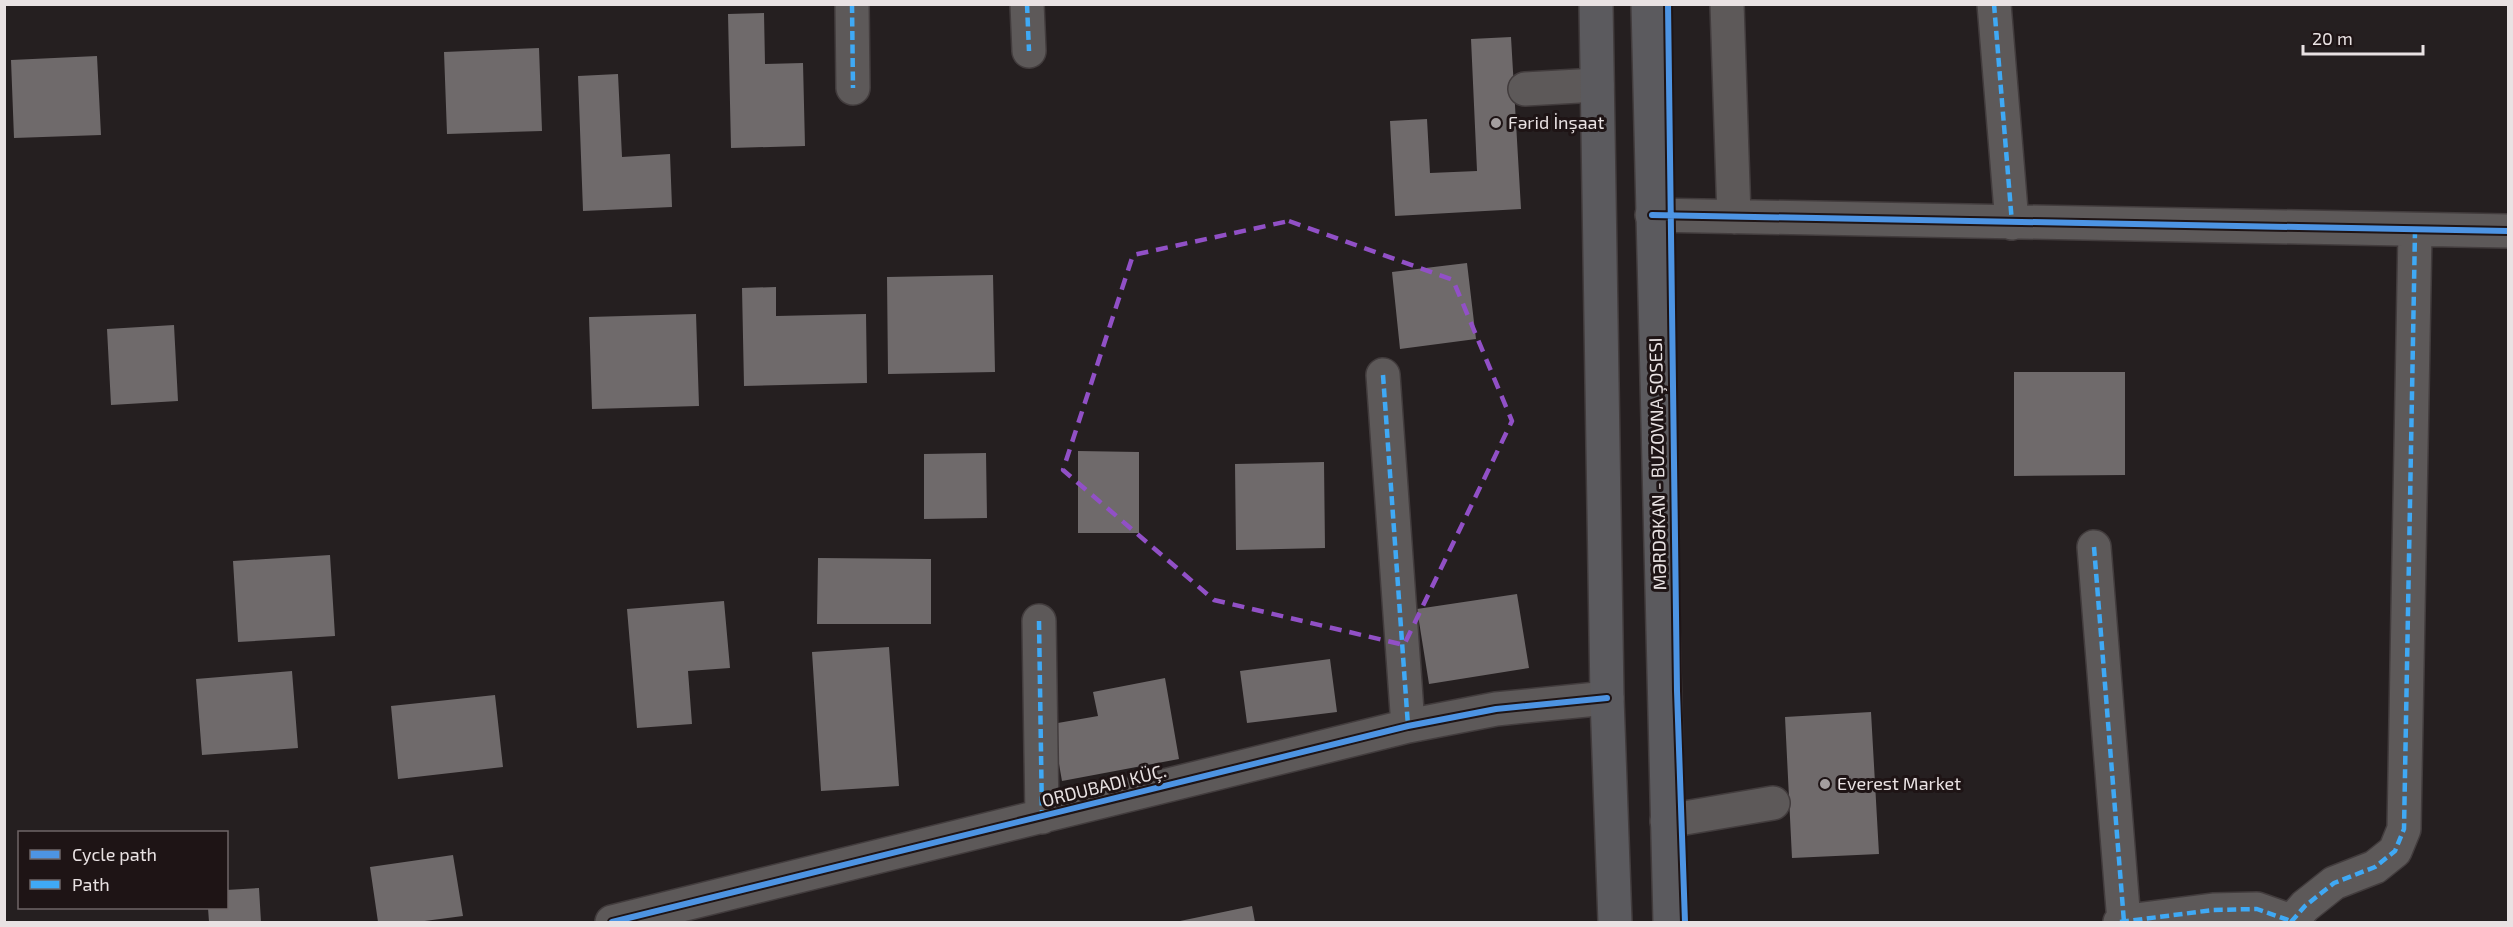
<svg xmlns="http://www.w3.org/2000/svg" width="2513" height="927" viewBox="0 0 2513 927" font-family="'Exo 2',sans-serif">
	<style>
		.building { fill: #6f6a6b }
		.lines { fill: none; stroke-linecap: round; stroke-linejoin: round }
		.minor-casing { stroke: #423c3d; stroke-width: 36 }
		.major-casing { stroke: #423c3d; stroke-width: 36 }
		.minor { stroke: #5d5959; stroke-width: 33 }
		.major { stroke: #5b5a5e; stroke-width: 33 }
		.quiet { stroke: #3fa9f5; stroke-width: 4.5; stroke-dasharray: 9 4.5; stroke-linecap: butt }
		.cycleway-casing { stroke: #1e1415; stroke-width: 10 }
		.cycleway { stroke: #4d94e3; stroke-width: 6 }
		.marked { fill: none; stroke: #9150c6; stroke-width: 4.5; stroke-dasharray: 12 8; stroke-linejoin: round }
		.poi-dot { fill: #a49e9f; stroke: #1e1415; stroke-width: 2 }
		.labels { text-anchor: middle; stroke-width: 6; stroke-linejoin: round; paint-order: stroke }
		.poi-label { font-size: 18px; fill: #e9e2e3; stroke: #1e1415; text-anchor: start }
		.street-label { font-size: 18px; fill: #e9e2e3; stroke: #1e1415 }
	</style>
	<rect width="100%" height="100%" fill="#251f20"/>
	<path class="building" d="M764 13 765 64 803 63 805 146 731 148 728 14Z
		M1511 37 1521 209 1395 216 1390 121 1427 119 1430 173 1477 171 1471 39Z
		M539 48 542 131 447 134 444 52Z
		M97 56 101 135 14 138 11 60Z
		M618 74 622 157 670 154 672 207 583 211 578 76Z
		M1467 263 1476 339 1400 349 1392 272Z
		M993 275 995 372 888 374 887 277Z
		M776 287V316L866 314 867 383 744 386 742 288Z
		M696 314 699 406 592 409 589 317Z
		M174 325 178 401 111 405 107 329Z
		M2014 372H2125V475L2014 476Z
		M1078 451 1139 452V533H1078Z
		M986 453 987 518 924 519V454Z
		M1324 462 1325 548 1236 550 1235 464Z
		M330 555 335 636 238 642 233 561Z
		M818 558 931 559V624H817Z
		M1517 594 1529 668 1429 684 1417 609Z
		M724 601 730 668 688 671 692 724 637 728 627 609Z
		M889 647 899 786 821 791 812 652Z
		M1330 659 1337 712 1247 723 1240 671Z
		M292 671 298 748 202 755 196 679Z
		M1165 678 1179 759 1062 781 1052 724 1098 716 1093 692Z
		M495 695 503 767 398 779 391 706Z
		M1871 712 1879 854 1792 858 1785 717Z
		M453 855 463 916 417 922H378L370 867Z
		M259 888 261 922H209L208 908H226V890Z
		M1252 906 1255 922H1180V921Z"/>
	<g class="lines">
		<defs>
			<path id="minor" d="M852 4 853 88
				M1027 4 1029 51
				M1727 4 1734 217
				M1994 4 2012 223
				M1525 89 1597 85
				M1652 215 2508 231
				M1383 375 1408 726
				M2094 547 2124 922
				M1039 621 1042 817
				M1667 821 1773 803
				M612 922 1408 726 1496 709 1607 698
				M2120 922 2213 910 2257 909 2291 921
				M2291 922 2305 906 2334 883 2375 867 2395 851 2404 829 2415 231"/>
			<path id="major" d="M1596 4 1607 698 1615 922
				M1648 4 1670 922"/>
		</defs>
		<use href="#minor" class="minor-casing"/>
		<use href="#major" class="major-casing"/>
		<use href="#minor" class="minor"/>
		<use href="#major" class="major"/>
		<path class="quiet" d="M852 4 853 88
			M1027 4 1029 51
			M1994 4 2012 223
			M1383 375 1408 726
			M2094 547 2124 922
			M1039 621 1042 817
			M2120 922 2213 910 2257 909 2291 921
			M2291 922 2305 906 2334 883 2375 867 2395 851 2404 829 2415 231"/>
		<defs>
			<path id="cycleway" d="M1668 4 1677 691 1685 922
				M1652 215 2508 231
				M612 922 1408 726 1496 709 1607 698"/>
		</defs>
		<use href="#cycleway" class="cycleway-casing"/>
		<use href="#cycleway" class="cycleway"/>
	</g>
	<path class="marked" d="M1289 221 1453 280 1512 421 1404 645 1214 600 1063 470 1133 255Z"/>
	<g class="poi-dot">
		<circle cx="1496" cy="123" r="6"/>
		<circle cx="1825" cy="784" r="6"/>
	</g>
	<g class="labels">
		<g class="poi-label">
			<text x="1508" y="129">Fərid İnşaat</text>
			<text x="1837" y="790">Everest Market</text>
		</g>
		<g class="street-label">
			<text transform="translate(1658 464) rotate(-91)" y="6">MƏRDƏKAN - BUZOVNA ŞOSESI</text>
			<text transform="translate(1104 786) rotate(-14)" y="6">ORDUBADI KÜÇ.</text>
		</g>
	</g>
	<rect width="2513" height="927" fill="none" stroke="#e9e2e3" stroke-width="12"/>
	<rect x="18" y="831" width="210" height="78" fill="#1e1415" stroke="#6f6667" stroke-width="1.5"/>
	<rect x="30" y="850" width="30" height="9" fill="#4d94e3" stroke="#6f6667" stroke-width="1.5"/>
	<text x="72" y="861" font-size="18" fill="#e9e2e3">Cycle path</text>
	<rect x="30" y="880" width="30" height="9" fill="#3fa9f5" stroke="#6f6667" stroke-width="1.5"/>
	<text x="72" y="891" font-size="18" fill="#e9e2e3">Path</text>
	<path d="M2303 45v9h120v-9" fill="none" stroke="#e9e2e3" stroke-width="3"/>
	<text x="2312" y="45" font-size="18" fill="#e9e2e3" stroke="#1e1415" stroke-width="4.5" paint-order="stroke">20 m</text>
</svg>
